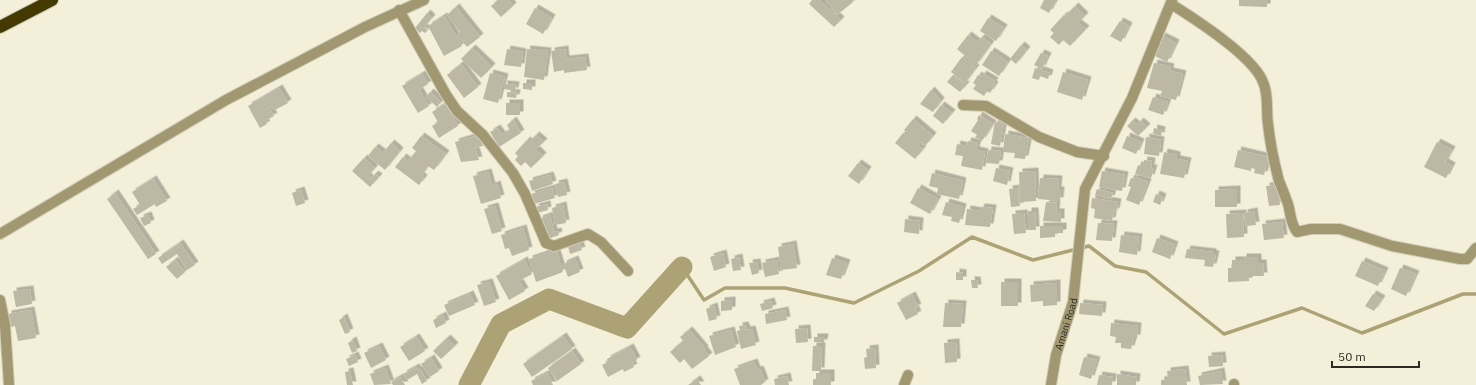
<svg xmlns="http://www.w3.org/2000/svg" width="1476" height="385" viewBox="0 0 1476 385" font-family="'IBM Plex Sans',sans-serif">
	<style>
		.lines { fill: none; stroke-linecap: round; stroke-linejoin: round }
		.stream { stroke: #aca275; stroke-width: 3.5 }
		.river { stroke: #aca275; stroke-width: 21 }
		.building { fill: #bcb8a4; filter: url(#shadow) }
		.minor-casing { stroke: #cfccb8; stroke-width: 12 }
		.highway-casing { stroke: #cfccb8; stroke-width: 14 }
		.minor { stroke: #a19871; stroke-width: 10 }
		.highway { stroke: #443900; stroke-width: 12 }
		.labels { text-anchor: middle; stroke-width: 3.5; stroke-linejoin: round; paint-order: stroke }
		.street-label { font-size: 10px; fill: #2c2b23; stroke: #f3efd9 }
	</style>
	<defs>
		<filter id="shadow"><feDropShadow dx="3.5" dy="-3.5" stdDeviation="0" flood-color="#0004"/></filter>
	</defs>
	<rect width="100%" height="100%" fill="#f3efd9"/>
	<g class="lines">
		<path class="stream" d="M682 267 704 300 725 288H785L854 303 919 271 972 237 1033 260 1089 246 1115 266 1146 272 1224 334 1302 308 1362 333 1463 294H1476"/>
		<path class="river" d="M469 385 501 324 549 299 627 328 682 267"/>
	</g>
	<path class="building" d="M498 0H508L513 6 501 17 491 6Z
		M812 0H819L841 20 834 27 809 4Z
		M827 0H851L853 2 837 15 826 1Z
		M1044 0H1056L1049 13 1040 8Z
		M1239 0H1267V7L1239 6Z
		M1075 6 1085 16 1078 23 1086 29 1070 46 1063 40 1059 45 1050 37 1054 33 1050 30 1064 15 1065 16Z
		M456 7 480 37 467 47 457 35 460 32 447 15Z
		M535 8 552 18 543 34 526 24Z
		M427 13 432 18 424 27 428 30 425 33 422 31 420 33 415 28Z
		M444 16 462 46 444 56 428 26Z
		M988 18 1004 28 996 41 980 31Z
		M1120 21 1129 26 1121 42 1110 36Z
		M968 35 977 42 982 37 991 44 976 65 957 49Z
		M1162 36 1176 43 1167 62 1153 55Z
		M1021 45 1027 50 1016 64 1010 59Z
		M472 48 492 67 481 78 461 59Z
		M507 49 523 52 521 67 504 65Z
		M527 49 548 51 544 80 524 77Z
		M565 49 566 59 585 57 587 70 564 73V70L554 72 551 51Z
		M991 51 1008 62 999 76 982 65Z
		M1041 53 1048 56 1042 69 1034 65Z
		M962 57 976 68 965 83 951 72Z
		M1154 63 1171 67 1170 71 1183 74 1176 100 1160 96 1162 91 1147 88Z
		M461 64 478 87 464 98 447 75Z
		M1035 68 1050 73 1048 79 1040 76 1039 80 1032 78Z
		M1063 72 1088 80 1082 100 1057 92Z
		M490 73 505 77 498 103 483 99Z
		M422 74 428 84 419 90 429 106 418 113 402 86Z
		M983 74 995 81 993 84 995 85 990 93 987 91 984 96 973 89 976 85 973 83 978 75 981 77Z
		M953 75 966 85 960 92 947 82Z
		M523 83H532V90L523 89Z
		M504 84 516 85 515 91 504 89Z
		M279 88 288 103 275 110 272 106 269 108 274 116 265 121 267 124 260 128 248 106Z
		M931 90 941 101 933 112 920 104Z
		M430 92 441 102 437 107 426 97Z
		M507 92 517 93 516 98 507 97Z
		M1153 97 1168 102 1163 115 1148 110Z
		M506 103H520V115H506Z
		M445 104 458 126 439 138 432 126 438 122 432 112Z
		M941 105 952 113 943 124 933 116Z
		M979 115 993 124 982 141 975 137 977 135 971 131 978 120 977 119Z
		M913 119 933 136 925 146 920 142 917 145 923 149 915 159 895 143 903 133 909 137 911 135 904 130Z
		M513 120 521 133 499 147 490 132 497 128 502 135 510 130 507 125Z
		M1132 121 1137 125 1140 121 1147 127 1138 136 1127 126Z
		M995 122 1004 123 1000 146 991 144Z
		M1154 128 1162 130 1161 136 1153 134Z
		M1005 134 1029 138 1025 159 1014 158 1015 153 1003 152Z
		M479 135 483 146 475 148 479 160 461 162 455 142Z
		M536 135 544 142 537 148 530 141Z
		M421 136 446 154 434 170 428 166 421 176 424 178 419 185 395 167 403 157 408 161 416 151 412 148Z
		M1127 136 1141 142 1136 154 1122 148Z
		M1146 137 1161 140 1159 156 1144 154Z
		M527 140 543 156 531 168 525 162 521 166 515 160 518 156 515 153Z
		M968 141 978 143 976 150 985 152 982 170 961 166 963 156 955 155 957 144 966 146Z
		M1437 142 1452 150 1445 162 1452 166 1446 178 1424 167Z
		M391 143 400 151 385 170 368 156 375 147 383 153Z
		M988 150 1001 151 999 164 986 163Z
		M1238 150 1268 157 1264 175 1254 173 1255 169 1251 168V171L1234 167Z
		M1164 152 1177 155V159L1188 161 1184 178 1160 174Z
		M364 158 375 168 368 176 370 179 375 174 379 177 370 187 352 171Z
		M1144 160 1152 161 1151 168H1154L1151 178 1135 174 1138 165 1143 166Z
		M858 163 868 170 859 184 848 176Z
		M996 168 1010 171 1007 185 993 181Z
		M1035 171 1036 201 1020 202 1019 172Z
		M1102 171 1125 175 1122 191 1099 187Z
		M488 172 492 186 497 184 501 198 481 204 473 176Z
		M932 173 963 181 959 199 937 194 938 188 929 186Z
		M550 175 553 184 532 191 529 181Z
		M1135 177 1148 182 1139 205 1126 200 1131 187 1128 186 1131 178 1135 179Z
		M1040 178 1059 179 1058 190H1061L1060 201 1038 199Z
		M153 179 167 201 156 207 155 204 137 215 133 209 140 205 132 192Z
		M564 182 567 195 558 197 555 184Z
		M1278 185 1280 205 1269 206 1266 186Z
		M552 188 555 198 534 204 531 194Z
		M918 188 938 199 930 214 910 203Z
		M1018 188 1020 206 1011 207 1009 189Z
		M1097 189 1113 193 1111 199 1095 195Z
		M1237 189V207H1215V190Z
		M301 190 305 203 296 206 292 193Z
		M115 193 156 254 148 259 107 199Z
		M1156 194 1163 197 1160 205 1153 202Z
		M1092 198 1118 202 1116 212 1114 211 1112 221 1094 218 1095 209 1091 208Z
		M946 202 963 207 959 223 951 221 952 217 942 215Z
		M1046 202 1057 203 1056 212H1061V222L1043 221Z
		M547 204 548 210 537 213 535 207Z
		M563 205 566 223 555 225 552 208Z
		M495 206 502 231 492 234 484 209Z
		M981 207 993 208 990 227 965 225 967 209 980 211Z
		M1028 211H1035L1036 230H1028Z
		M1254 211 1256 225 1246 226 1244 213Z
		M1024 213 1026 233 1014 234 1012 214Z
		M1243 213 1244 237 1227 238 1226 214Z
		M148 215 151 223 144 226 140 218Z
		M550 215 554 232 558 231 559 235 545 240 539 219Z
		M905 219 920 221 919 234 904 232Z
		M1282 222 1284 238 1264 240 1262 224Z
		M1098 223 1114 224 1112 241 1096 240Z
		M1040 226H1063V233H1055V237L1040 238Z
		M523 228 529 250 512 256 509 248 505 249 501 235Z
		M1121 235 1139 237 1137 255 1119 252Z
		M1157 238 1175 245 1170 259 1152 252Z
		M579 242 582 250 570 254 568 246Z
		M180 243 195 265 187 270 177 254 162 264 158 258Z
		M793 244 797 268 781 270 778 247Z
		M1187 249 1213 252V254H1216L1213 267 1204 266 1205 260 1185 258Z
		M556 250 563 272 536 282 529 259Z
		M723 253 726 267 714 271 710 257Z
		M739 257 741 270 733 271 731 259Z
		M1243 257H1258V263H1263L1264 276H1249V281L1228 282V268H1232V260H1243Z
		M832 258 847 263 841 279 826 275Z
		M575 259 580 272 568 277 563 264Z
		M175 260 185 272 177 279 166 267Z
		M524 260 532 274 519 281 525 291 509 300 496 276Z
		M777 260 779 274 765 277 762 263Z
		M1362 261 1385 271 1378 286 1355 276Z
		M757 262 759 273 752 275 749 263Z
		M1400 268 1416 274 1406 296 1391 289Z
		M956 272 963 273V280H956Z
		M971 280H977L978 288H972Z
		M489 282 496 302 484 306 477 285Z
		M1001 282H1018V306H1001Z
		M1057 283V305L1043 306V301L1031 302 1030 285Z
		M30 289 32 304 16 307 13 291Z
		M470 294 475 305 449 316 444 305Z
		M1373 294 1382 299 1374 311 1365 306Z
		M912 295 918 307 915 308 918 314 906 320 897 303Z
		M732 300V310L721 311V301Z
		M771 301 773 308 762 311 760 304Z
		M945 303 963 304 961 327H943Z
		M1080 303 1103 305 1102 316 1079 314Z
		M714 306 717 319 709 321 706 309Z
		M31 310 36 338 18 341 15 326 10 327 8 314Z
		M785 310 787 320 766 324 765 314Z
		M443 315 446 323 436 328 433 320Z
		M344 317 350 332 345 334 339 320Z
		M1111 323 1138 326 1137 338H1134L1131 349 1121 348V343H1115L1116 337 1110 336Z
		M745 325 747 330 752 329 756 345 741 349 737 331 740 330 739 326Z
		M807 328 808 342 796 343 795 329Z
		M689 330 705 349 704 350 709 356 692 369 684 359 680 363 670 352 683 341 680 337Z
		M731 330 736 347 715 355 709 336Z
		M563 336 572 349 532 377 523 364Z
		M416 337 425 351 409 361 400 347Z
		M814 337H825L824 343 814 342Z
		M447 338 455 346 441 359 433 351Z
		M353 340 357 351 352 353 348 343Z
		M956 342 957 362 945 363 944 343Z
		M379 346 386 360 371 368 364 353Z
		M813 346H822L821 371H812Z
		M630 347 637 360 632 363 634 367 624 372 623 369 608 377 602 365 608 362 607 359Z
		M875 348 876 368 865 369 864 358 867 357 866 349Z
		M572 351 581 364 557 381 548 368Z
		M355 355 358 362 349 366 346 359Z
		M1222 355 1223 366 1209 367 1208 356Z
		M1084 357 1097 360 1091 379 1079 375Z
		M431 358 439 371 430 377 421 364Z
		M754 362 757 370 760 369 765 382 761 385H740L734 369Z
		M416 367 418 370 420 369 427 381 422 384 417 374 407 380 403 374Z
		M385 368 391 384 374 385 370 374Z
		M1185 369 1187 385H1161V380L1168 379 1167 371Z
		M350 371 353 385H347L345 372Z
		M1221 371 1223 384 1200 385 1198 376Z
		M547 373 553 385H533L531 381Z
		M816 373H831V385H813V379H816Z
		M1117 374 1137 377 1136 385H1117Z
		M1099 375 1113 377 1112 385H1097Z
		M787 376 789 385H775L774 379Z
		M400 377 405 385H393L391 382Z
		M697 379 701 385H688Z"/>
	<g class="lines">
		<defs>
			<g id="minor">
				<path d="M1171 4C1195 19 1253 56 1263 82 1269 95 1266 110 1268 124 1270 143 1274 162 1279 181 1282 188 1285 196 1288 204 1291 214 1290 223 1297 232L1311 229H1340L1392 246 1460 259H1467L1476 248"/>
				<path d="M399 10 445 93 457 111 483 135 513 173 525 194 546 243 554 246 588 234 601 242 628 271"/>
				<path d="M963 105 986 106 1039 137 1077 152 1104 156"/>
				<path d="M0 234 226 100 365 27 424 0"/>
				<path d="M0 300 5 325 9 385"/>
				<path d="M1234 384V385"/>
				<path d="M904 385 908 375"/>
				<path id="s1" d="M1051 385 1056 355 1073 302 1085 189 1132 98 1172 0"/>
			</g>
			<path id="highway" d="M0 27 52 0"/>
		</defs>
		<use href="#minor" class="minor-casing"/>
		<use href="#highway" class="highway-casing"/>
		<use href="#minor" class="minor"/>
		<use href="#highway" class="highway"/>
	</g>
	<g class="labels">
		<g class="street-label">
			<text dy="4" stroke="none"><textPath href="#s1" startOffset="63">Amani Road</textPath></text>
		</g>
	</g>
	<path d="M1332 361v6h87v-6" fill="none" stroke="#2c2b23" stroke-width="2"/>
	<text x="1338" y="361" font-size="12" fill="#2c2b23" stroke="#f3efd9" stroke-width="3" paint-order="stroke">50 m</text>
</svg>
